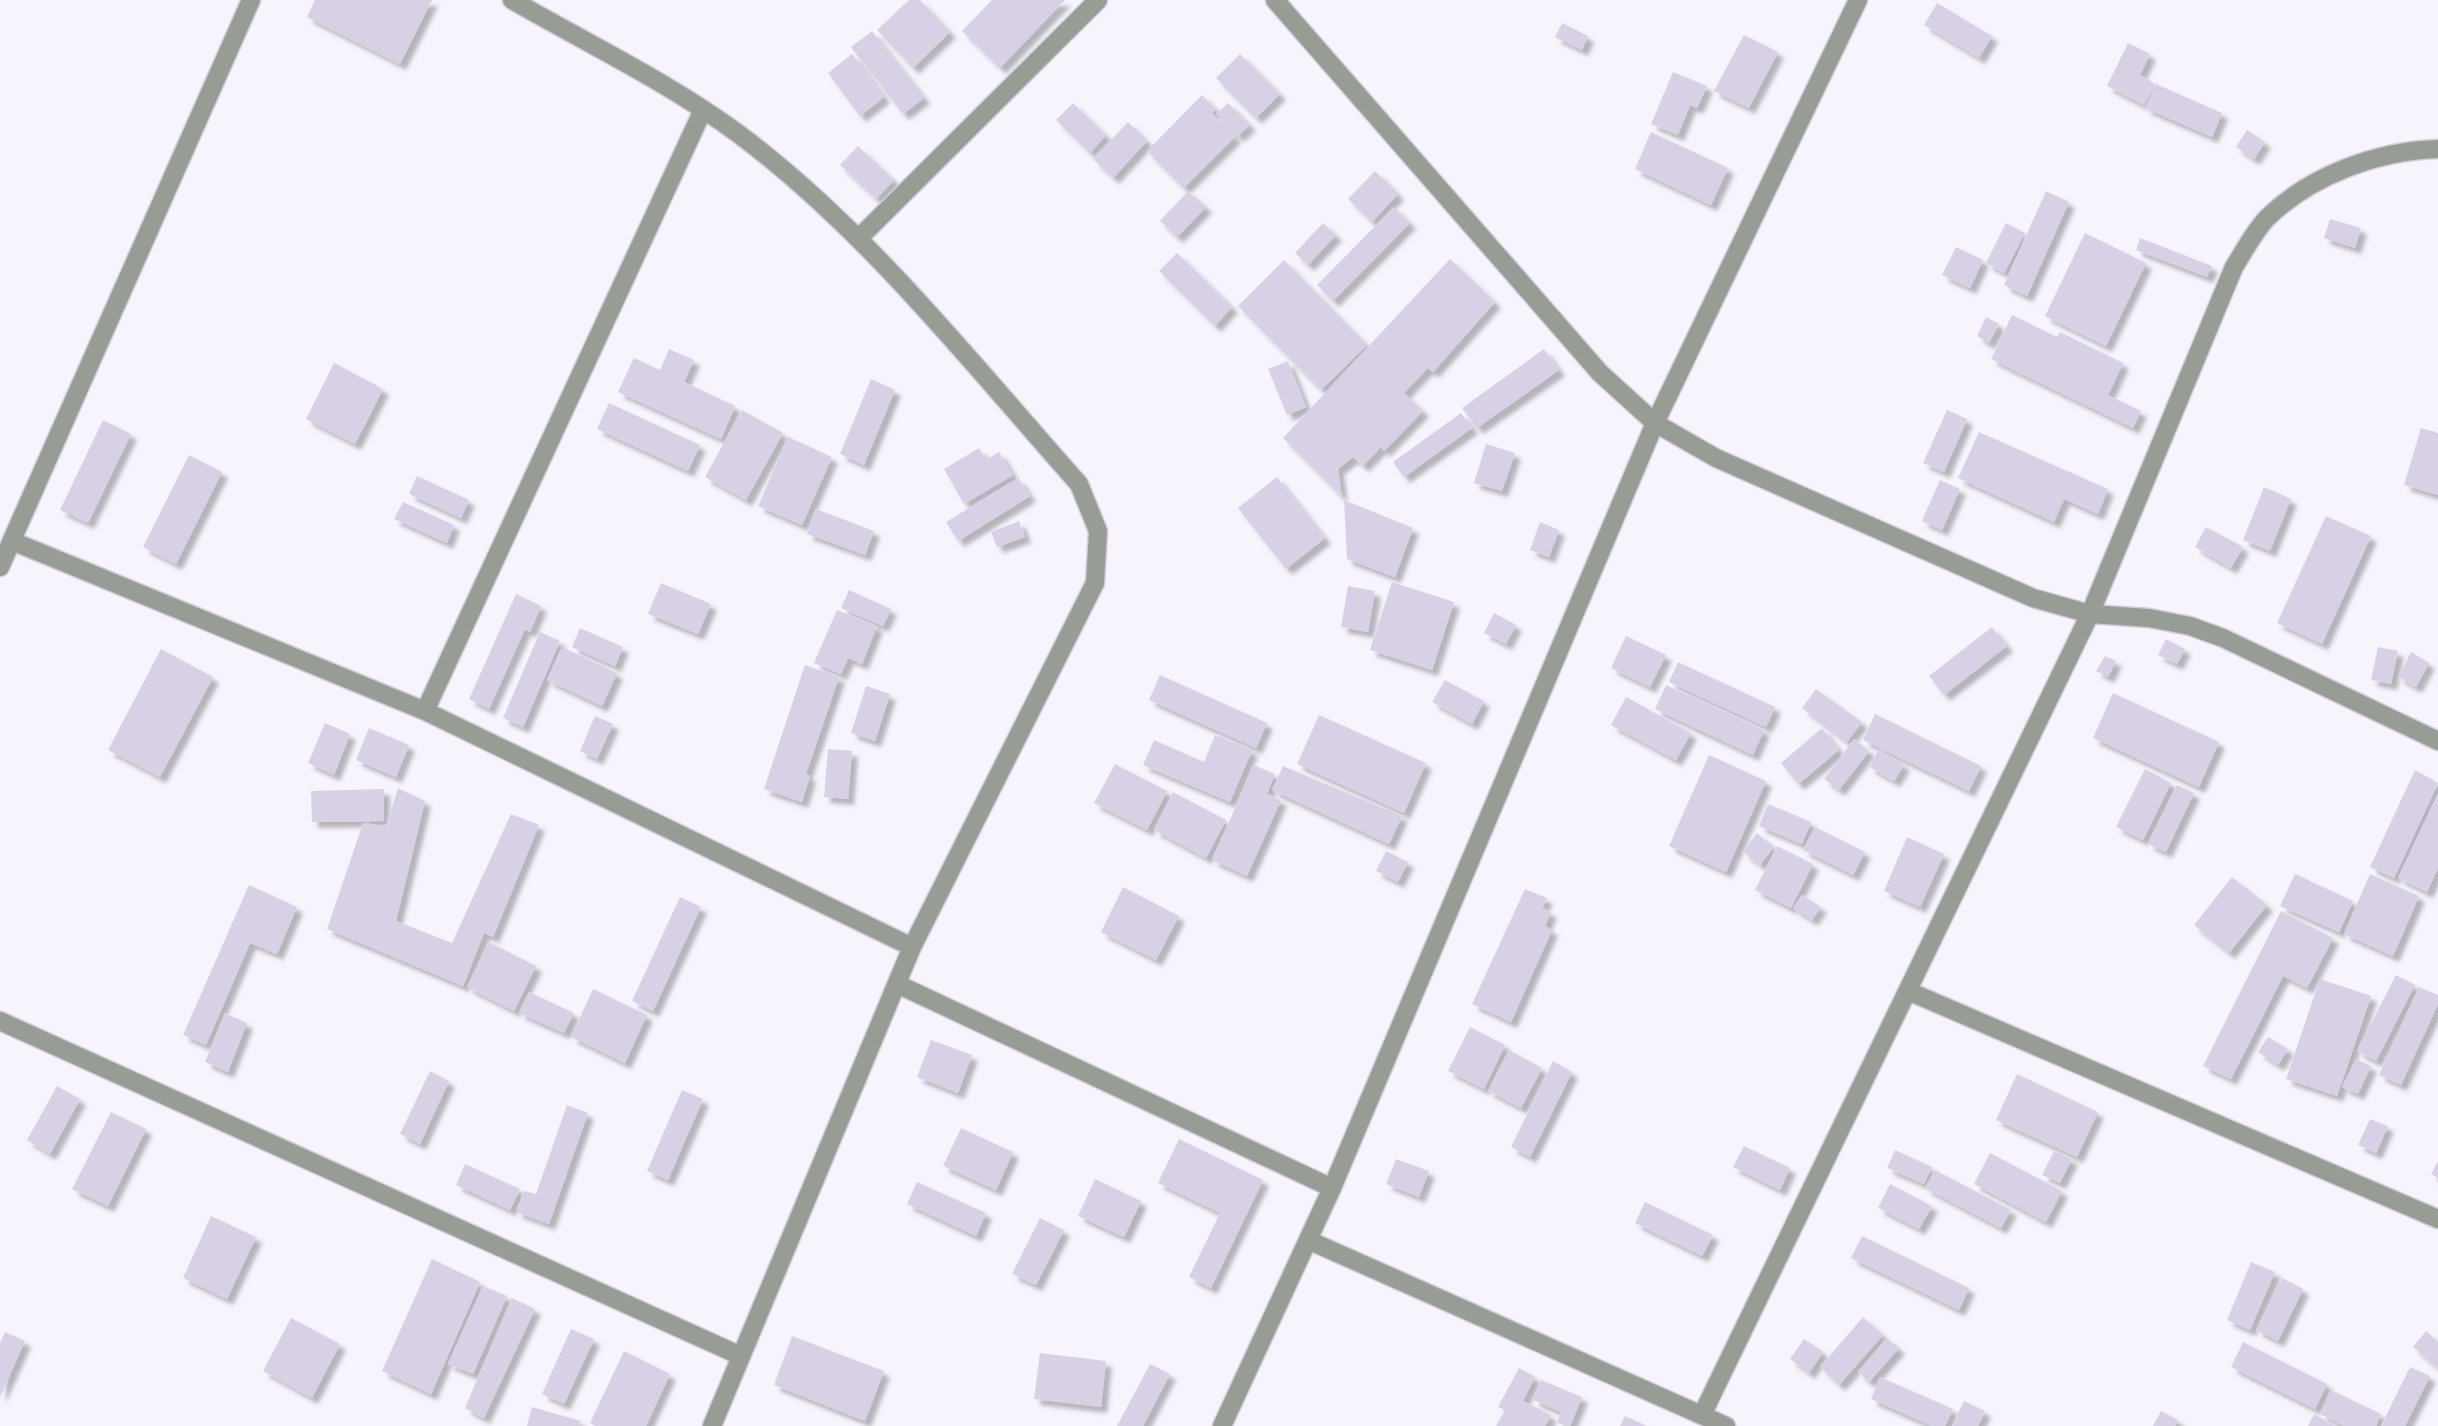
<svg xmlns="http://www.w3.org/2000/svg" width="2438" height="1426" viewBox="0 0 2438 1426" font-family="'Source Serif 4',serif">
	<style>
		.building { fill: #d8d0e4; filter: url(#shadow) }
		.lines { fill: none; stroke-linecap: round; stroke-linejoin: round }
		.minor-casing { stroke: #d3cfd8; stroke-width: 21 }
		.minor { stroke: #979d95; stroke-width: 18 }
	</style>
	<defs>
		<filter id="shadow"><feDropShadow dx="6" dy="6" stdDeviation="2" flood-color="#0004"/></filter>
	</defs>
	<rect width="100%" height="100%" fill="#f8f4fd"/>
	<path class="building" d="M315 0H432L400 64 307 17Z
		M909 0H920L950 32 913 68 877 30Z
		M992 0H1065L1000 68 962 31Z
		M1937 3 1992 36 1979 58 1924 25Z
		M1562 23 1588 36 1582 50 1555 37Z
		M872 31 924 98 903 114 851 47Z
		M1744 35 1778 52 1749 108 1714 91Z
		M2128 43 2150 54 2140 75 2155 84 2144 105 2107 86Z
		M852 54 884 97 860 116 828 73Z
		M1240 54 1280 94 1256 118 1216 78Z
		M1673 72 1707 86 1697 108 1690 105 1678 135 1651 124Z
		M2156 84 2222 113 2212 137 2145 108Z
		M1202 95 1216 109 1212 113 1235 137 1184 188 1147 151Z
		M1073 103 1106 135 1090 153 1056 120Z
		M1228 103 1250 125 1238 136 1216 114Z
		M1128 122 1147 141 1113 178 1093 159Z
		M2247 130 2265 142 2254 159 2236 147Z
		M1651 132 1728 168 1711 205 1635 169Z
		M858 146 894 180 876 199 840 165Z
		M1375 171 1398 194 1372 222 1348 199Z
		M1188 191 1206 207 1177 237 1160 221Z
		M2046 191 2069 202 2027 296 2004 285Z
		M1394 207 1410 223 1333 301 1317 285Z
		M2330 219 2361 228 2355 248 2324 238Z
		M1323 223 1336 235 1308 265 1295 253Z
		M2006 223 2025 233 2004 273 1986 263Z
		M2085 233 2146 263 2106 346 2045 316Z
		M2140 238 2212 266 2207 277 2136 250Z
		M1956 247 1983 260 1970 288 1942 275Z
		M1177 253 1232 307 1215 326 1159 271Z
		M1450 259 1495 302 1433 372 1428 368 1404 393 1423 411 1384 451 1381 447 1363 466 1353 457 1338 469 1342 497 1283 438Z
		M1284 260 1367 345 1321 390 1238 306Z
		M2012 315 2057 337 2060 332 2123 363 2108 395 2141 411 2133 428 1991 359Z
		M1986 317 1999 324 1989 343 1977 336Z
		M669 349 694 360 684 382 735 406 721 439 618 392 634 358 660 370Z
		M1544 349 1559 370 1477 428 1462 408Z
		M1288 361 1306 407 1287 415 1268 369Z
		M334 363 383 389 355 444 306 419Z
		M871 379 895 390 864 465 840 454Z
		M609 403 700 445 688 471 597 429Z
		M742 410 783 433 746 500 705 477Z
		M1947 410 1967 419 1944 472 1923 463Z
		M1461 413 1472 428 1404 477 1393 462Z
		M103 420 131 434 88 523 60 510Z
		M2421 428 2438 433V495L2404 485Z
		M1979 432 2108 489 2098 514 2064 499 2054 522 1958 478Z
		M788 437 832 457 802 525 758 506Z
		M1486 444 1515 453 1502 491 1474 483Z
		M979 448 986 460 999 452 1013 475 964 504 944 469Z
		M189 455 222 472 176 564 143 547Z
		M417 476 469 500 461 518 409 494Z
		M1277 477 1325 538 1286 569 1238 508Z
		M1018 478 1030 496 958 541 946 522Z
		M1940 480 1960 489 1942 530 1922 521Z
		M2264 487 2291 499 2270 551 2243 540Z
		M1344 500 1413 528 1395 577 1347 559Z
		M403 502 454 525 447 543 394 519Z
		M816 509 874 531 865 555 807 534Z
		M2326 516 2371 536 2322 644 2277 623Z
		M1019 521 1025 537 997 547 991 532Z
		M1540 522 1559 530 1549 557 1530 550Z
		M2206 527 2243 547 2231 568 2195 547Z
		M1392 582 1454 602 1432 670 1370 650Z
		M661 583 711 604 698 634 648 614Z
		M1348 586 1375 591 1368 632 1341 627Z
		M849 590 891 609 883 626 841 608Z
		M516 594 541 606 530 632 525 629 489 709 469 699Z
		M837 610 877 626 862 664 848 658 841 674 814 663Z
		M1494 613 1516 625 1506 644 1484 633Z
		M1992 627 2007 646 1944 695 1929 676Z
		M580 628 623 647 615 666 572 647Z
		M540 632 560 641 523 727 503 718Z
		M1626 636 1666 655 1650 687 1611 668Z
		M2166 639 2185 649 2177 664 2158 655Z
		M562 647 617 673 602 706 547 680Z
		M2378 647 2398 651 2391 684 2371 680Z
		M161 649 213 677 160 777 108 750Z
		M2411 652 2429 663 2416 687 2398 677Z
		M2105 656 2116 661 2108 677 2096 671Z
		M1678 662 1775 707 1766 727 1669 682Z
		M805 665 839 677 806 774 810 776 802 802 764 789Z
		M1160 675 1267 723 1256 748 1149 700Z
		M1445 680 1484 701 1472 724 1432 702Z
		M1666 685 1764 730 1753 755 1655 709Z
		M866 686 890 694 875 741 851 733Z
		M1816 689 1862 722 1847 742 1802 708Z
		M2113 693 2219 742 2199 787 2093 738Z
		M1626 697 1691 733 1676 760 1611 725Z
		M1875 714 1981 766 1969 791 1863 740Z
		M1319 715 1426 763 1404 813 1297 764Z
		M595 716 613 724 597 759 580 751Z
		M325 723 350 734 334 775 308 763Z
		M369 728 409 745 396 777 356 760Z
		M1822 728 1839 750 1798 784 1781 763Z
		M1215 735 1252 750 1230 802 1143 765 1154 740 1204 762Z
		M1854 739 1869 751 1839 790 1824 779Z
		M828 749 852 751 848 799 824 797Z
		M1879 749 1904 765 1894 781 1869 767Z
		M1709 755 1766 781 1726 872 1669 846Z
		M1115 764 1167 791 1147 830 1094 803Z
		M1254 765 1275 774 1267 794 1281 800 1247 876 1212 860Z
		M1283 766 1402 816 1389 844 1272 790Z
		M2145 769 2171 783 2143 840 2116 827Z
		M2415 770 2438 783 2394 878 2370 867Z
		M2177 785 2194 793 2166 852 2148 844Z
		M398 788 425 801 396 921 452 943 511 814 539 825 493 937 484 933 463 986 327 929 363 823 386 826Z
		M384 789V821L312 822 311 791Z
		M1173 792 1226 820 1206 858 1154 830Z
		M2438 794V868L2427 892 2398 878Z
		M1768 804 1811 822 1802 844 1759 826Z
		M1815 827 1865 852 1853 875 1803 850Z
		M1757 833 1774 847 1760 865 1743 852Z
		M1907 837 1944 854 1920 907 1884 891Z
		M1777 846 1813 864 1791 908 1755 890Z
		M1386 851 1408 862 1398 882 1376 871Z
		M2295 874 2353 901 2339 932 2280 906Z
		M2370 874 2419 896 2393 956 2344 934Z
		M2232 877 2267 905 2229 953 2194 925Z
		M249 885 297 907 277 954 250 943 206 1045 183 1035Z
		M1123 887 1179 916 1156 960 1101 932Z
		M1525 889 1547 898 1542 908 1551 912 1545 926 1552 930 1511 1022 1472 1004Z
		M1802 895 1821 907 1812 920 1793 908Z
		M680 897 701 907 653 1011 632 1001Z
		M2281 911 2333 938 2307 988 2283 976 2231 1079 2203 1066Z
		M489 942 536 966 514 1011 467 987Z
		M2396 975 2415 985 2376 1061 2357 1051Z
		M2320 979 2371 996 2337 1096 2286 1079Z
		M2419 987 2438 995V1004L2401 1085 2379 1075Z
		M593 989 647 1015 625 1063 571 1037Z
		M529 992 574 1013 564 1033 519 1013Z
		M225 1013 247 1023 228 1072 205 1062Z
		M1470 1027 1505 1045 1484 1089 1448 1071Z
		M2268 1037 2288 1049 2278 1065 2258 1052Z
		M931 1040 972 1055 958 1093 917 1077Z
		M1509 1050 1542 1068 1521 1108 1488 1091Z
		M2356 1059 2371 1066 2358 1094 2342 1087Z
		M1553 1061 1572 1072 1530 1157 1511 1147Z
		M430 1071 449 1081 420 1144 400 1134Z
		M2017 1074 2098 1112 2077 1157 1996 1120Z
		M57 1086 80 1099 50 1154 27 1140Z
		M682 1090 703 1099 668 1180 647 1171Z
		M567 1105 588 1113 549 1224 516 1212 524 1191 536 1194Z
		M111 1112 146 1129 108 1206 72 1189Z
		M2370 1119 2388 1126 2376 1153 2358 1145Z
		M961 1128 1013 1152 996 1190 943 1166Z
		M1179 1139 1263 1180 1211 1288 1189 1277 1220 1213 1158 1183Z
		M1744 1146 1790 1168 1780 1190 1733 1167Z
		M1895 1150 1932 1167 1924 1184 1887 1168Z
		M2054 1151 2072 1159 2060 1183 2042 1175Z
		M1990 1153 2062 1191 2046 1222 1974 1184Z
		M1396 1159 1429 1171 1419 1197 1386 1184Z
		M2438 1161V1178L2431 1174Z
		M465 1164 520 1189 510 1210 456 1185Z
		M1935 1170 2011 1210 2001 1228 1925 1188Z
		M1095 1179 1141 1201 1124 1237 1078 1216Z
		M917 1182 986 1213 976 1236 907 1204Z
		M1890 1184 1932 1206 1919 1229 1878 1208Z
		M1645 1202 1713 1235 1702 1256 1635 1223Z
		M211 1216 256 1237 227 1299 183 1278Z
		M1040 1218 1064 1230 1036 1285 1012 1274Z
		M1862 1236 1969 1288 1959 1310 1851 1258Z
		M432 1259 480 1282 431 1394 382 1371Z
		M2251 1262 2275 1272 2250 1330 2227 1320Z
		M2282 1278 2303 1289 2278 1341 2256 1330Z
		M483 1286 507 1296 473 1374 448 1364Z
		M512 1298 535 1309 484 1418 465 1408Z
		M1863 1317 1883 1335 1839 1385 1820 1367Z
		M291 1318 340 1344 312 1398 263 1371Z
		M571 1329 594 1339 564 1404 542 1394Z
		M2426 1331 2438 1342V1368L2413 1347Z
		M5 1332 25 1341 0 1397V1343Z
		M792 1336 884 1371 865 1421 774 1385Z
		M1887 1338 1899 1348 1869 1382 1858 1372Z
		M1804 1339 1823 1352 1809 1373 1790 1359Z
		M2243 1342 2327 1384 2315 1409 2231 1367Z
		M624 1351 670 1374 646 1426H596L590 1423Z
		M1040 1353 1106 1361 1101 1407 1034 1399Z
		M1150 1364 1170 1374 1143 1426H1117Z
		M2410 1367 2430 1376 2405 1426H2381Z
		M1519 1368 1535 1377 1523 1401 1551 1415 1545 1426H1496L1505 1410 1498 1407Z
		M1880 1377 1953 1409 1945 1426H1932L1871 1399Z
		M1541 1380 1582 1397 1570 1426 1557 1423 1561 1412 1533 1400Z
		M2331 1390 2381 1414 2376 1426H2345L2320 1414Z
		M1964 1401 1985 1411 1978 1426H1952Z
		M532 1407 581 1421 579 1426H527Z
		M2161 1411 2178 1420 2175 1426H2153Z
		M2314 1414 2335 1426H2308Z
		M1625 1416 1647 1426H1620Z"/>
	<g class="lines">
		<defs>
			<path id="minor" d="M512 0C588 44 670 83 740 135 868 231 973 365 1079 484L1098 531 1095 583 912 947 712 1426
				M1275 0 1600 373 1655 423 1716 458 2033 598 2090 614 2149 618 2190 626 2223 638 2438 741
				M859 238 1098 0
				M12 541 425 711 912 947
				M0 567 251 0
				M425 711 703 110
				M897 984 1332 1188
				M1908 991 2438 1219
				M0 1021 741 1356
				M1308 1240 1726 1426
				M1702 1415 2090 614 2234 267C2244 251 2254 232 2267 218 2311 175 2377 151 2438 149
				M1222 1426 1332 1188 1655 423 1858 0"/>
		</defs>
		<use href="#minor" class="minor-casing"/>
		<use href="#minor" class="minor"/>
	</g>
</svg>
